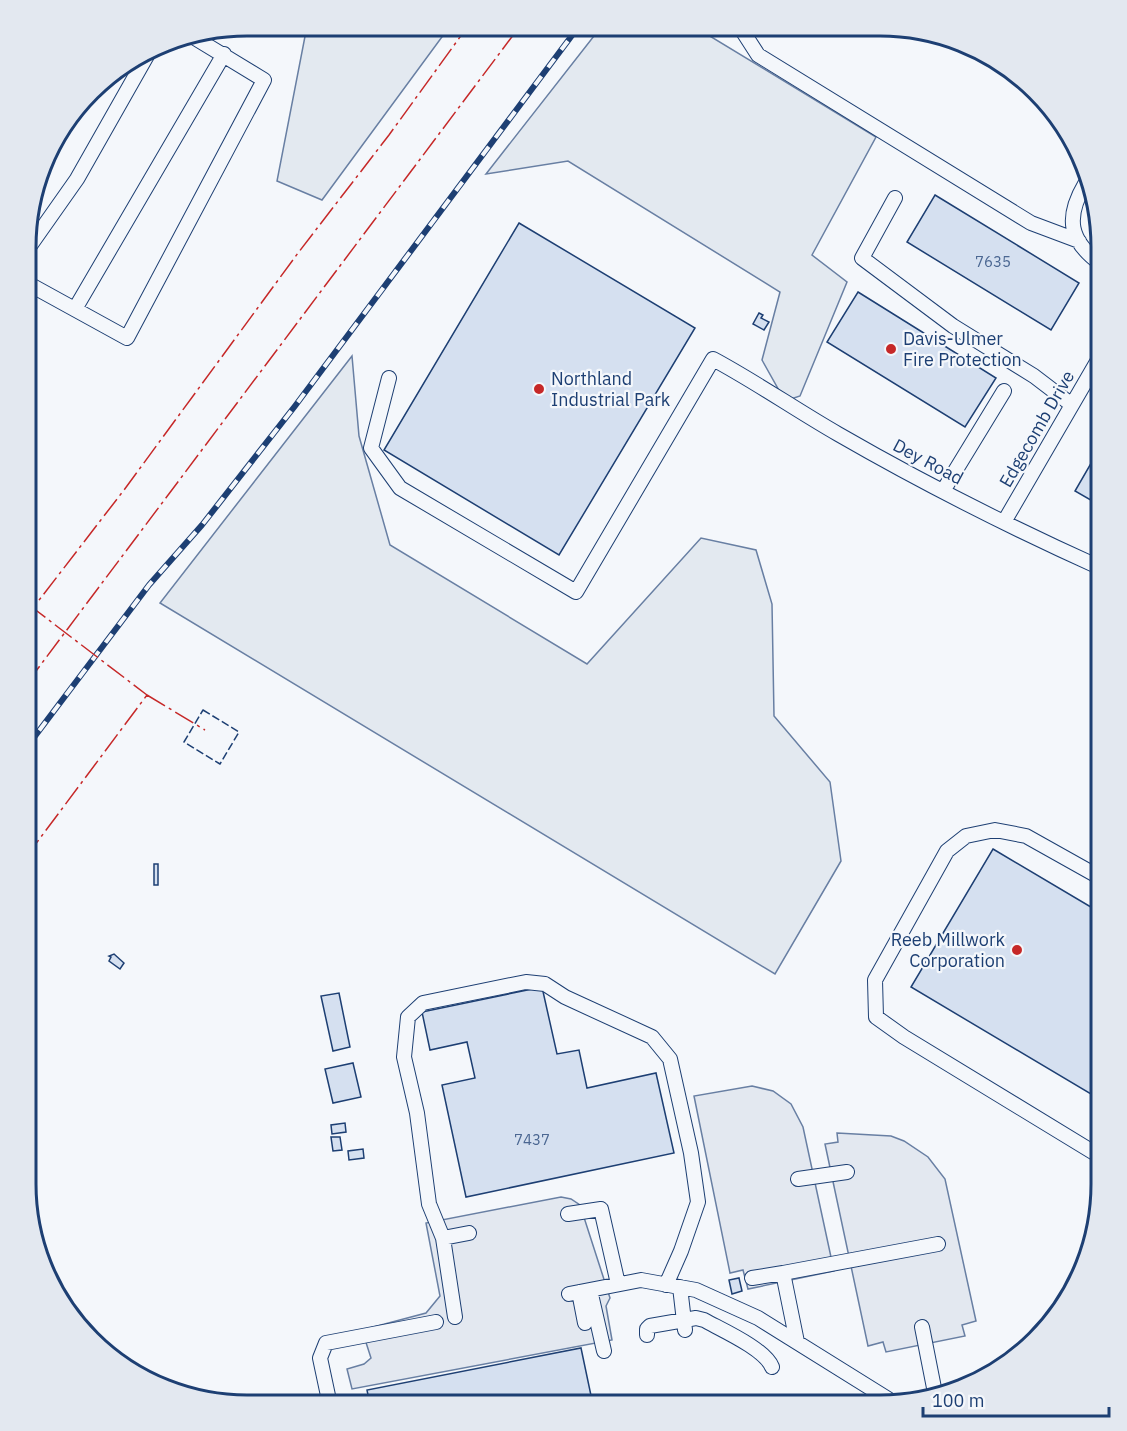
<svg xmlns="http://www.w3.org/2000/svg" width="1127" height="1431" viewBox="0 0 1127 1431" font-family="'IBM Plex Sans',sans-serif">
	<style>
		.green { fill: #e3e9f0; stroke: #687fa3; stroke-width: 1.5 }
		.parking { fill: #e3e8f0; stroke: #687fa3; stroke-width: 1.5 }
		.building { fill: #d5e0f0; stroke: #1d3f73; stroke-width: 1.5 }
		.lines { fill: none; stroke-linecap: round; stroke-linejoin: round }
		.minor-casing { stroke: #1d3f73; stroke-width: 16 }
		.minor { stroke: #f4f7fb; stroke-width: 14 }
		.rail-casing { stroke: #1d3f73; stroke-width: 6 }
		.rail { stroke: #f4f7fb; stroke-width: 4; stroke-dasharray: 11; stroke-linecap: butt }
		.fence { stroke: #1d3f73; stroke-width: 1.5; stroke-dasharray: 8 3; stroke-linecap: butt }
		.power { stroke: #c62828; stroke-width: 1.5; stroke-dasharray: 21 4.5 3 4.5; stroke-linecap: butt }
		.poi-dot { fill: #c62828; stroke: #f4f7fb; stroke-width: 2 }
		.labels { text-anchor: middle; stroke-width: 4.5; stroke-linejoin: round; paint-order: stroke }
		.number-label { font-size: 15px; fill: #4b6792 }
		.poi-label { font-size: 18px; fill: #1d3f73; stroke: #f4f7fb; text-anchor: start }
		.street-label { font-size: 18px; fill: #1d3f73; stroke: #f4f7fb }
		.rim { fill: none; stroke: #1d3f73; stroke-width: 3 }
	</style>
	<rect width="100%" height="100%" fill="#f4f7fb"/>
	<path class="green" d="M307 26H450L322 200 277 181Z
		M601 27H695L876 137 812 255 847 282 800 396 785 401 762 360 780 292 568 161 486 174Z
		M352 356 359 436 390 545 587 664 701 538 756 550 772 604 774 716 830 782 841 861 775 974 160 603Z"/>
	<path class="parking" d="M752 1086 773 1091 791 1104 803 1127 834 1271 748 1289 743 1270 730 1273 694 1096Z
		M837 1133 891 1136 904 1141 928 1157 945 1179 976 1321 962 1325 965 1336 886 1352 883 1342 868 1346 825 1144 838 1142Z
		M561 1197 571 1199 580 1205 610 1298 606 1306 612 1340 352 1389 347 1369 364 1364 371 1358 362 1330 426 1313 440 1296 426 1223Z"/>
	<path class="building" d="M967 49 1003 63 1022 83Z
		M935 195 1079 283 1051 330 907 242Z
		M519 223 695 328 559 555 384 450Z
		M858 292 996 378 965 427 827 342Z
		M759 313 763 315 761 318 769 322 764 330 753 324Z
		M1101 446V506L1075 491Z
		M993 849 1101 913V1100L911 987Z
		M154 864H158V885H154Z
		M114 954 124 963 120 969 109 961 111 957 109 956Z
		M542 987 557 1054 579 1050 587 1088 656 1073 674 1153 466 1197 442 1085 475 1078 467 1042 430 1050 422 1012Z
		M339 993 350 1047 333 1051 321 996Z
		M353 1063 361 1097 333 1103 325 1069Z
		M345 1123 346 1132 332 1134 331 1125Z
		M331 1137H340L342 1150 333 1151Z
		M363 1149 364 1158 349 1160 348 1151Z
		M739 1278 742 1291 732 1294 729 1280Z
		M581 1348 593 1405H370L367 1390Z"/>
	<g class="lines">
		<defs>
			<path id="minor" d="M740 27 758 55 1031 223 1079 241
				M1085 184C1065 218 1069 241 1101 264
				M895 198 862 258 953 326 1034 376 1072 405
				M27 250 77 179 149 52
				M27 283 127 338 264 80 190 35
				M75 309 224 54
				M389 378 371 448 400 488 576 592 713 359C756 382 796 410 838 434 923 483 1012 528 1101 568
				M943 491 1004 391
				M1004 522 1101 355
				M1101 1157 904 1037 876 1017 875 980 947 851 966 836 995 830 1026 836 1101 878
				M798 1179 847 1172
				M568 1214 601 1209 618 1284
				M443 1238 429 1204 417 1113 404 1057 408 1017 423 1003 526 982 545 984 565 997 652 1037 670 1059 691 1153 698 1202 681 1251 666 1285
				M783 1273 938 1244
				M752 1278 783 1273 797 1342
				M680 1287 685 1330
				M590 1290 604 1351
				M579 1292 585 1323
				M569 1294 641 1280 696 1290 758 1318 896 1404
				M455 1317 443 1238 469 1233
				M922 1327 935 1393
				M647 1335V1329L650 1326 696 1318 704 1320C722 1330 765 1349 772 1367
				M330 1405 320 1358 326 1343 436 1322"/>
		</defs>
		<use href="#minor" class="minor-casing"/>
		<use href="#minor" class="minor"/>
		<defs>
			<path id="rail" d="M26 748 149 585 202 525 295 406 579 26"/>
		</defs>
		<use href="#rail" class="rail-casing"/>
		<use href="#rail" class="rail"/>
		<path class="fence" d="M203 710 239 732 220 764 184 742Z"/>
		<path class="power" d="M27 683 520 26
			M147 695 205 730
			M26 857 147 695 33 608 124 490 298 253 389 135 468 26"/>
	</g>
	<g class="poi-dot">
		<circle cx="891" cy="349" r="6"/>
		<circle cx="539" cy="389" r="6"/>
		<circle cx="1017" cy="950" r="6"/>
	</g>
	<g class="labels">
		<g class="number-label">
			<text x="993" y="267">7635</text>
			<text x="532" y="1145">7437</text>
		</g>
		<g class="poi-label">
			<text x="903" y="345">Davis-Ulmer<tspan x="903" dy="21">Fire Protection</tspan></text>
			<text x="551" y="385">Northland<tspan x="551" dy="21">Industrial Park</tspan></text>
			<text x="1005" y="946" text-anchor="end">Reeb Millwork<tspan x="1005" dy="21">Corporation</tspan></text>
		</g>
		<g class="street-label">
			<text transform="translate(1037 429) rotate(-60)" y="6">Edgecomb Drive</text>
			<text transform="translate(928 462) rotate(28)" y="6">Dey Road</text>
		</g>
	</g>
	<path d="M0 0H1127V1431H0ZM247 36H880A211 211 0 0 1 1091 247V1184A211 211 0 0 1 880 1395H247A211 211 0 0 1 36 1184V247A211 211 0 0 1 247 36Z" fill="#e3e8f0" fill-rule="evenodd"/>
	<path class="rim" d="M247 36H880A211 211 0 0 1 1091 247V1184A211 211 0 0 1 880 1395H247A211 211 0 0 1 36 1184V247A211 211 0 0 1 247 36Z"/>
	<path d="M923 1407v9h186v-9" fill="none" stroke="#1d3f73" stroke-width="3"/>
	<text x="932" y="1407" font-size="18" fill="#1d3f73" stroke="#f4f7fb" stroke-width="4.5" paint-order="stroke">100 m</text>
</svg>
